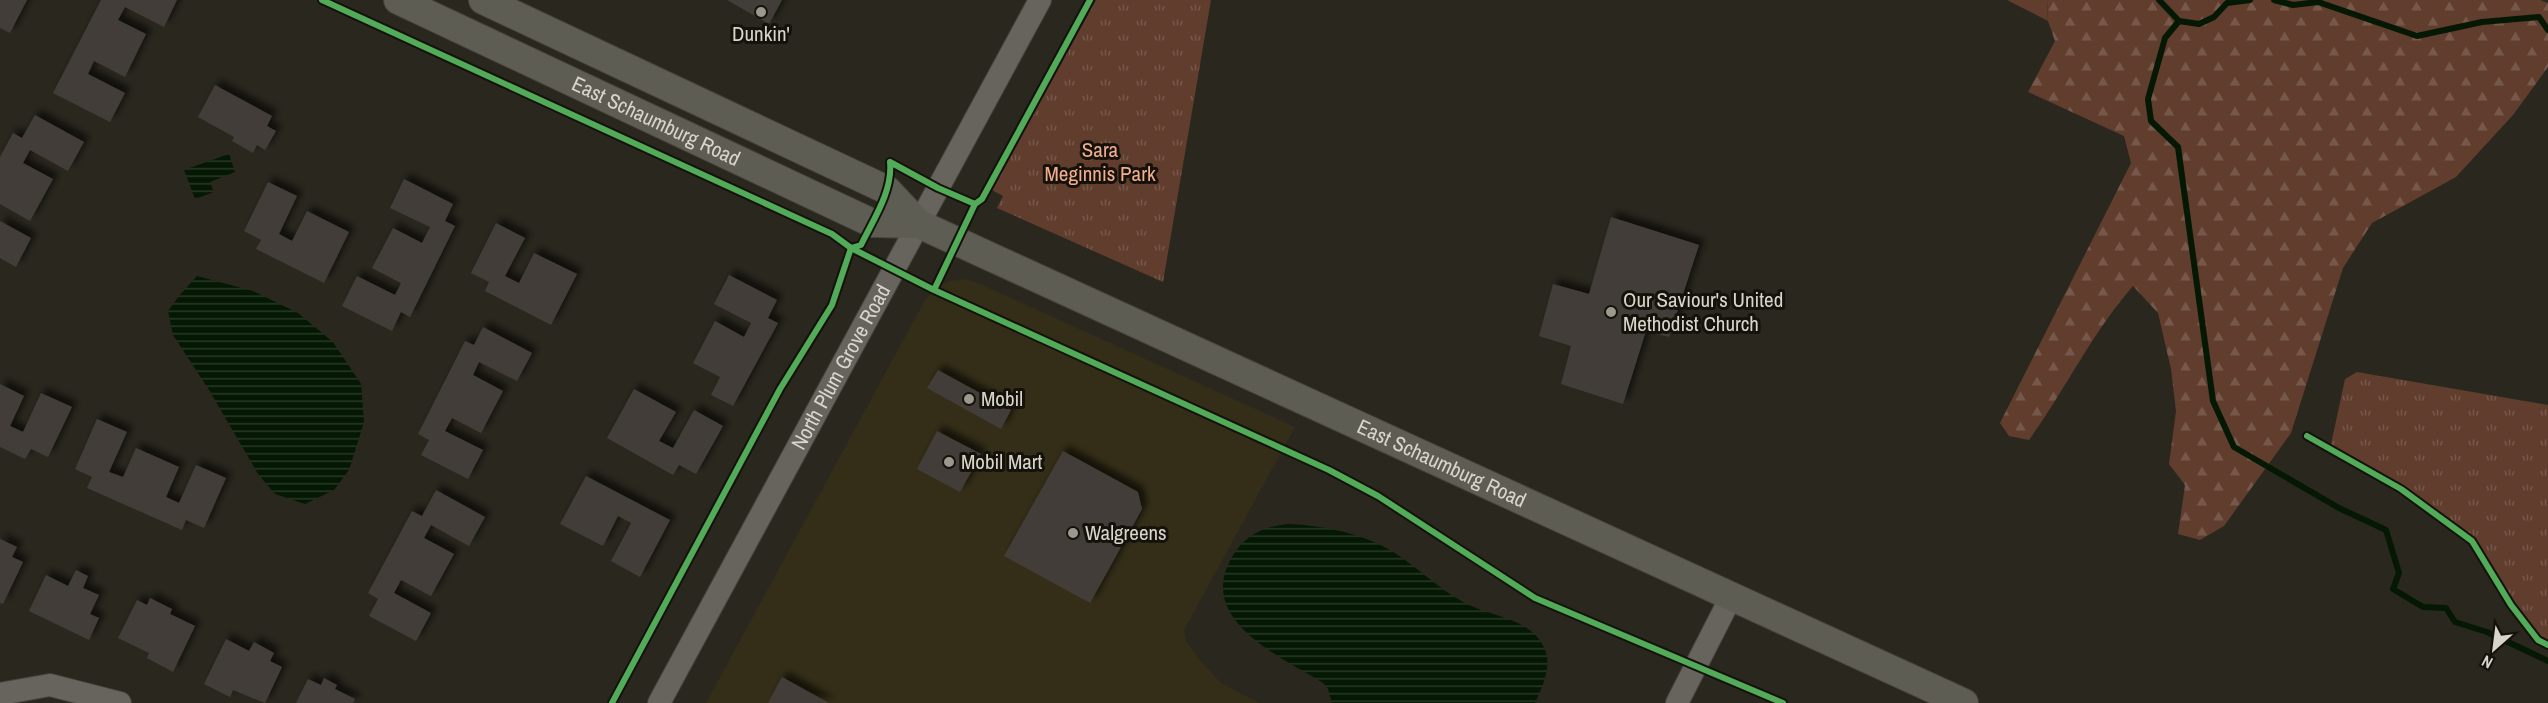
<svg xmlns="http://www.w3.org/2000/svg" width="2548" height="703" viewBox="0 0 2548 703" font-family="'Archivo Narrow',sans-serif">
	<style>
		.built { fill: #342e18 }
		.green { fill: #603d2d }
		.forest { fill: url(#forest-firs) }
		.park { fill: url(#park-tufts) }
		.water { fill: url(#water-rules) }
		.lines { fill: none; stroke-linecap: round; stroke-linejoin: round }
		.stream { stroke: #041803; stroke-width: 6 }
		.building { fill: #423e37; filter: url(#shadow) }
		.minor-casing { stroke: #45433b; stroke-width: 24 }
		.major-casing { stroke: #45433b; stroke-width: 30 }
		.minor { stroke: #66645d; stroke-width: 22 }
		.major { stroke: #5e5d53; stroke-width: 28 }
		.cycleway-casing { stroke: #15120b; stroke-width: 10 }
		.cycleway { stroke: #51ab58; stroke-width: 6 }
		.poi-dot { fill: #9b988e; stroke: #15120b; stroke-width: 2 }
		.labels { text-anchor: middle; stroke-width: 6; stroke-linejoin: round; paint-order: stroke }
		.poi-label { font-size: 21px; fill: #d8d5cb; stroke: #15120b; text-anchor: start }
		.street-label { font-size: 21px; fill: #d8d5cb; stroke: #15120b }
		.park-label { font-size: 21px; fill: #f4ad8d; stroke: #15120b }
	</style>
	<defs>
		<pattern id="forest-firs" width="22" height="20" patternUnits="userSpaceOnUse" patternTransform="scale(1.5)"><rect width="22" height="20" fill="#603d2d"/><path d="M5 1l3.5 6h-7zM16 11l3.5 6h-7z" fill="#76584a"/></pattern>
		<pattern id="park-tufts" width="24" height="20" patternUnits="userSpaceOnUse" patternTransform="scale(1.5)"><rect width="24" height="20" fill="#603d2d"/><path d="M3 7l-1-3M5 7V3M7 7l1-3M15 17l-1-3M17 17v-4M19 17l1-3" fill="none" stroke="#76584a"/></pattern>
		<pattern id="water-rules" width="6" height="5" patternUnits="userSpaceOnUse" patternTransform="scale(1.5)"><rect width="6" height="5" fill="#041803"/><path d="M0 2.5h6" fill="none" stroke="#283926"/></pattern>
		<filter id="shadow"><feDropShadow dx="5.5" dy="-5.5" stdDeviation="3" flood-color="#0009"/></filter>
	</defs>
	<rect width="100%" height="100%" fill="#2a271e"/>
	<path class="built" d="M965 279 980 284 1295 427 1184 630 1186 641 1197 657 1221 683 1259 703H706L925 300 938 286 950 281Z"/>
	<path class="green" d="M2007 0H2047L2048 21Z"/>
	<path class="forest" d="M2047 0H2540L2548 3V67L2513 115 2456 177 2372 223 2343 268 2291 433 2224 526 2200 540 2178 534 2185 485 2169 464 2176 411 2171 369 2158 313 2133 286C2092 333 2065 390 2029 440L2009 436 2000 423 2131 163 2124 136 2028 92 2055 41 2048 21Z"/>
	<path class="park" d="M1096 0H1211L1163 282 997 208 1003 196 992 190Z
		M2357 372 2548 405V645L2538 640 2511 605 2472 541 2396 486 2330 449 2345 379Z"/>
	<path class="water" d="M229 154 235 172 210 182 214 192 195 199 184 170Z
		M197 276 253 291 298 313 333 342 361 384 364 422 349 470 334 490 305 504 275 494 258 474 209 390 173 335 168 311 179 296Z
		M1289 524C1329 526 1372 535 1405 560 1426 575 1446 594 1469 605 1494 617 1533 619 1545 650 1552 667 1542 688 1535 703H1332L1328 689 1323 683C1282 657 1195 621 1232 557 1245 535 1264 526 1289 524Z"/>
	<g class="lines">
		<path class="stream" d="M2159 0 2179 21 2199 24 2214 17 2227 3 2250 0
			M2274 0 2293 5 2318 2 2417 36 2482 22 2539 17 2548 30
			M2179 21 2165 38 2148 99 2151 121 2178 147 2213 401 2234 447 2339 508 2386 530 2399 573 2393 589 2423 607 2446 608 2455 622 2487 632 2548 661"/>
	</g>
	<path class="building" d="M0 0H27L10 33 0 28Z
		M101 0H177L164 27 125 7 118 20 146 34 125 77 94 61 88 74 125 93 110 122 53 93Z
		M727 0H782L769 24Z
		M215 85 272 116 267 126 276 131 265 150 257 145 253 153 232 141 234 137 198 117Z
		M35 115 84 142 68 171 30 150 23 163 53 179 30 221 0 204V157L13 133 22 138Z
		M404 179 453 204 445 221 455 226 410 317 401 312 392 331 342 306 357 276 395 295 401 283 372 268 393 228 422 243 430 227 390 208Z
		M268 182 297 196 279 234 292 241 307 211 349 232 324 283 256 249 261 240 244 231Z
		M1611 217 1699 245 1669 337 1646 331 1623 404 1561 384 1571 346 1539 336 1553 284 1589 294Z
		M0 221 31 238 16 267 0 258Z
		M496 223 525 238 505 276 519 283 534 253 577 274 551 325 485 291 489 282 471 273Z
		M729 275 777 300 768 318 778 323 733 406 711 395 720 377 693 363 715 321 744 337 751 323 714 304Z
		M483 327 532 353 517 381 479 362 473 375 503 391 481 433 452 418 445 431 483 450 468 479 421 455 429 440 418 434 465 341 474 345Z
		M938 370 1011 410 1001 429 927 388Z
		M0 384 24 396 10 426 23 432 41 393 72 407 48 457 31 449 25 459 0 447Z
		M634 389 676 412 659 441 673 448 694 410 723 426 696 474 679 465 673 475 607 438Z
		M97 419 127 432 109 472 123 477 136 448 179 467 166 497 179 503 196 465 226 478 204 528 186 520 182 530 87 488 92 477 75 469Z
		M937 431 981 454 960 492 917 469Z
		M1063 451 1138 492 1142 509 1090 603 1004 556Z
		M586 476 670 520 640 577 611 561 631 523 618 516 603 546 560 524Z
		M436 490 485 517 469 546 431 525 424 538 454 554 431 596 401 580 394 593 431 613 416 641 369 616 378 599 368 593 412 511 422 516Z
		M0 539 17 547 12 557 23 562 3 604 0 603Z
		M76 570 88 576 83 588 99 595 90 614 99 618 89 640 29 611 46 575 68 586Z
		M150 598 172 609 170 614 195 626 173 672 147 658 149 653 118 638 137 600 147 605Z
		M226 639 249 651 254 642 274 653 270 661 282 667 265 703 233 690 230 697 204 684Z
		M782 677 829 703H768Z
		M324 678 337 685 335 689 355 699 353 703H296L308 679 321 685Z"/>
	<g class="lines">
		<defs>
			<g id="minor">
				<path d="M0 694 50 685 120 703"/>
				<path id="s1" d="M659 703 1040 0"/>
				<path d="M1677 703 1731 597"/>
			</g>
			<g id="major">
				<path id="s2" d="M398 0 872 223 919 224"/>
				<path id="s3" d="M483 0 887 190 919 224 1964 703"/>
			</g>
		</defs>
		<use href="#minor" class="minor-casing"/>
		<use href="#major" class="major-casing"/>
		<use href="#minor" class="minor"/>
		<use href="#major" class="major"/>
		<defs>
			<path id="cycleway" d="M322 0 832 234 851 248 934 290 1329 470 1378 496 1535 598 1783 703
				M890 162 938 188 975 204 982 199 1090 0
				M851 248 861 245C873 220 893 191 890 162
				M934 290 975 204
				M2307 436 2401 489 2472 541 2511 605 2538 640 2548 645
				M612 703 780 389 832 305 851 248"/>
		</defs>
		<use href="#cycleway" class="cycleway-casing"/>
		<use href="#cycleway" class="cycleway"/>
	</g>
	<g class="poi-dot">
		<circle cx="761" cy="12" r="6"/>
		<circle cx="1611" cy="312" r="6"/>
		<circle cx="969" cy="399" r="6"/>
		<circle cx="949" cy="462" r="6"/>
		<circle cx="1073" cy="533" r="6"/>
	</g>
	<g class="labels">
		<g class="poi-label">
			<text x="761" y="41" text-anchor="middle">Dunkin'</text>
			<text x="1623" y="307">Our Saviour's United<tspan x="1623" dy="24">Methodist Church</tspan></text>
			<text x="981" y="406">Mobil</text>
			<text x="961" y="469">Mobil Mart</text>
			<text x="1085" y="540">Walgreens</text>
		</g>
		<g class="street-label">
			<text dy="7" stroke="none"><textPath href="#s2" startOffset="285">East Schaumburg Road</textPath></text>
			<text dy="7" stroke="none"><textPath href="#s1" startOffset="382">North Plum Grove Road</textPath></text>
			<text dy="7" stroke="none"><textPath href="#s3" startOffset="1068">East Schaumburg Road</textPath></text>
		</g>
		<g class="park-label">
			<text x="1100" y="157">Sara<tspan x="1100" dy="24">Meginnis Park</tspan></text>
		</g>
	</g>
	<g transform="translate(2494 649) rotate(208)" stroke="#15120b" stroke-width="4.5" paint-order="stroke">
	<path d="M0-4.5L10 22L0 15L-10 22Z" fill="#d8d5cb"/>
	<text y="-9" font-size="16" font-weight="bold" text-anchor="middle" fill="#d8d5cb">N</text>
	</g>
</svg>
